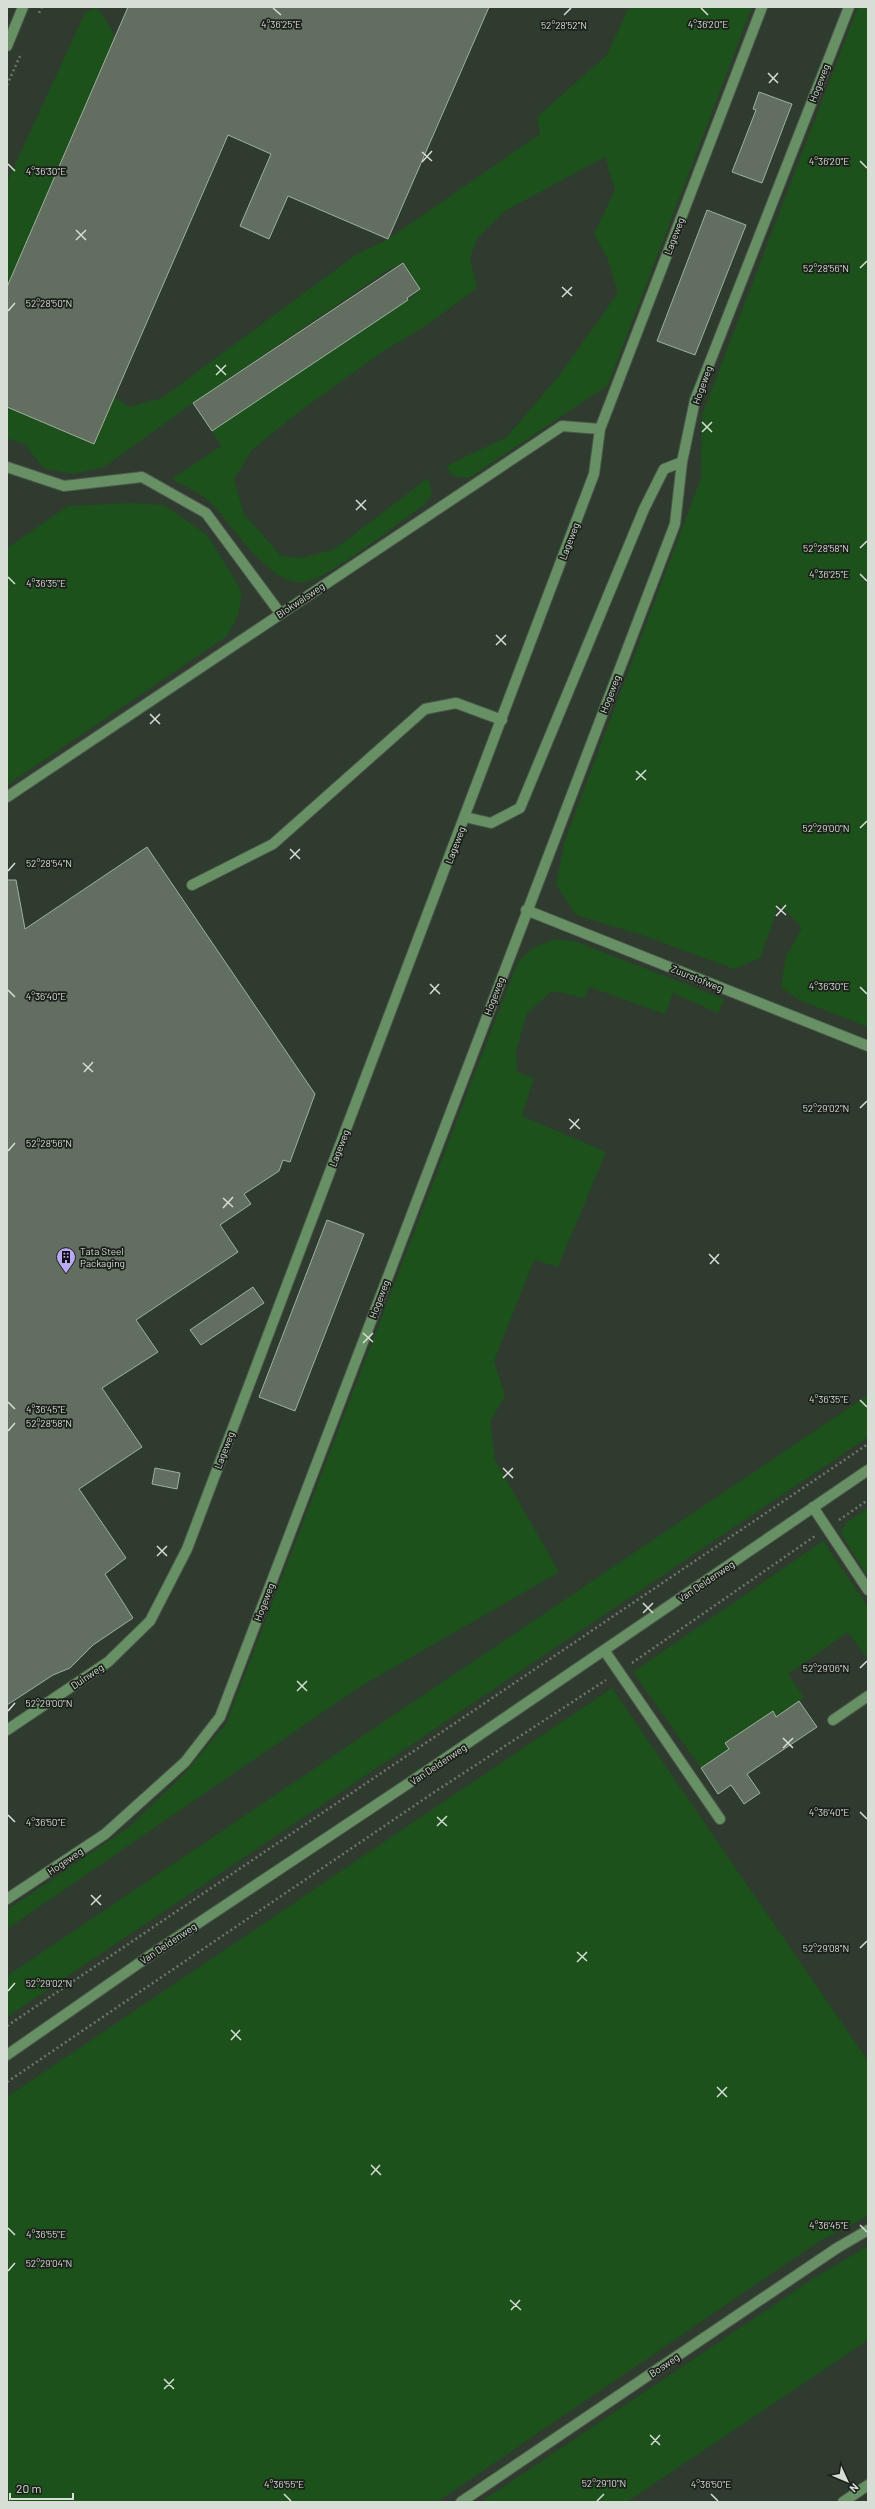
<svg xmlns="http://www.w3.org/2000/svg" width="875" height="2509" viewBox="0 0 875 2509" font-family="Barlow,sans-serif">
	<style>
		.green { fill: #1c511b }
		.building { fill: #616e60; stroke: #a0af9f }
		.lines { fill: none; stroke-linecap: round; stroke-linejoin: round }
		.minor-casing { stroke: #4d584c; stroke-width: 12 }
		.path { stroke: #6d776c; stroke-width: 2.5; stroke-dasharray: 2 3; stroke-linecap: butt }
		.minor { stroke: #679164; stroke-width: 10 }
		.ticks { fill: none; stroke: #d6ded5; stroke-width: 1.5 }
		.labels { text-anchor: middle; stroke-width: 3.5; stroke-linejoin: round; paint-order: stroke }
		.street-label { font-size: 10px; fill: #d6ded5; stroke: #1b201a }
		.poi-label { font-size: 10px; fill: #d6ded5; stroke: #1b201a; text-anchor: start }
		.ticks-label { font-size: 10px; text-anchor: middle; fill: #d6ded5; stroke: #1b201a; stroke-width: 3.5; stroke-linejoin: round; paint-order: stroke }
	</style>
	<rect width="100%" height="100%" fill="#2f3b2e"/>
	<path class="green" d="M96 7 108 23 115 38 7 287V182L85 13Z
		M629 7H752L608 385 469 478 453 476 446 466 507 437 558 377 618 293 607 257 594 234 615 190 605 157 503 212 477 239 470 258 477 288 427 325 382 352 296 414 252 450 234 479 244 514 281 556 302 558 335 549 428 478 432 494 424 505C402 520 326 580 305 582 268 586 234 526 211 503 201 493 184 486 172 479L221 446 212 431 408 300 420 289 403 263 388 270 193 403 104 467 73 474 43 468 26 445 7 438V407L93 444 114 397 129 407 162 398 357 254 388 239 540 134 537 117 607 55Z
		M858 7H868V1027L799 1000 781 987 786 956 802 928 779 904 760 958 734 969 642 935 576 915 556 884 565 840 701 478 702 415Z
		M132 503 164 505 208 536 242 592 238 615 227 636 7 785V548L68 506Z
		M555 939 577 942 724 999 718 1013 673 993 665 1014 589 987 585 998 552 991 527 1013 516 1051 517 1072 534 1078 522 1116 606 1152 558 1267 534 1260 494 1361 505 1396 490 1422 495 1460 559 1572 358 1688 7 1929V1910L128 1828 183 1775 226 1724 518 961 533 948Z
		M868 1395V1437L7 2017V1976Z
		M868 1508V1577L841 1533 846 1523Z
		M823 1541 868 1607V1659L848 1632 788 1674 804 1698 701 1768 633 1672Z
		M612 1688 868 2061V2216L818 2242 437 2502H7V2097Z
		M868 2246V2340L627 2502H481L814 2278Z"/>
	<path class="building" d="M128 7H489L388 239 288 196 269 239 240 226 271 154 228 135 94 444 7 407V287Z
		M759 92 792 104 762 183 732 172 756 110 753 109Z
		M707 210 746 225 695 355 657 341Z
		M403 263 420 289 407 298 408 300 212 431 193 403Z
		M147 847 315 1094 290 1162 283 1160 279 1171 244 1194 251 1204 220 1225 238 1252 136 1320 158 1352 102 1388 142 1447 79 1489 126 1558 105 1574 133 1618 93 1645 70 1668 53 1675 7 1705V880H16L25 929Z
		M327 1220 364 1234 295 1411 259 1397Z
		M253 1287 264 1303 201 1345 190 1330Z
		M155 1468 180 1473 177 1489 152 1484Z
		M799 1701 817 1727 747 1774 760 1793 744 1804 731 1785 718 1794 701 1768 729 1749 725 1743 773 1711 776 1717Z"/>
	<g class="lines">
		<defs>
			<path id="minor" d="M7 46 23 7
				M7 467 64 486 142 477 206 513 280 613
				M7 797 562 426 600 429
				M465 817 491 823 520 808 644 509 664 469 682 462
				M192 885 273 844 425 709 456 703 502 720
				M526 910 868 1046
				M813 1507 868 1590
				M604 1650 720 1819
				M833 1720 868 1696
				M7 1730 108 1662 150 1621 187 1549 594 474 600 429 762 7
				M7 1899 105 1834 185 1762 220 1717 675 524 682 462 695 400 849 7
				M7 2055 155 1952 421 1775 868 1470
				M461 2502 837 2248 868 2230
				M843 2502 868 2485"/>
		</defs>
		<use href="#minor" class="minor-casing"/>
		<path class="path" d="M39 13 42 7
			M7 85 20 56
			M839 1520 868 1500
			M632 1663 815 1536
			M7 2026 868 1444
			M7 2082 433 1793 606 1680"/>
		<use href="#minor" class="minor"/>
	</g>
	<path class="ticks" d="M273 8 281 15M701 8 708 15M564 15 571 8M768 73 778 83M769 83 778 73M422 152 432 161M860 161 867 168M422 162 432 151M8 164 15 171M76 230 86 240M76 240 86 230M860 268 867 261M562 287 572 296M562 297 572 287M8 311 15 303M216 365 226 375M216 375 226 365M702 422 712 432M702 432 712 422M356 500 366 510M356 510 366 500M860 548 867 541M860 574 867 581M8 577 15 584M496 635 506 645M496 645 506 635M150 714 160 724M150 724 160 714M636 771 646 780M636 780 646 770M860 828 867 821M290 849 300 859M290 859 300 849M8 871 15 863M776 906 786 915M776 916 786 905M430 984 440 994M860 987 867 994M8 990 15 997M430 994 439 984M83 1063 93 1072M84 1072 93 1062M860 1108 867 1101M569 1119 580 1129M570 1129 579 1119M8 1151 15 1143M223 1198 233 1207M223 1208 233 1197M709 1254 719 1264M710 1264 719 1254M363 1333 373 1342M363 1343 373 1333M860 1400 867 1407M8 1402 15 1409M8 1431 15 1423M503 1468 513 1478M503 1478 513 1468M157 1546 167 1556M157 1556 167 1546M643 1603 653 1613M643 1613 653 1603M860 1668 867 1661M297 1681 307 1691M297 1691 307 1681M8 1711 15 1703M783 1738 793 1748M783 1748 793 1738M860 1812 867 1819M8 1815 15 1822M437 1817 447 1826M437 1826 447 1816M91 1895 101 1905M91 1905 101 1895M860 1948 867 1941M577 1952 587 1961M577 1962 587 1952M8 1991 15 1983M231 2030 241 2040M231 2040 240 2030M717 2087 727 2097M717 2097 727 2087M371 2165 381 2175M371 2175 380 2165M860 2225 867 2232M8 2228 15 2235M8 2271 15 2263M510 2300 521 2310M511 2310 520 2300M164 2379 174 2389M164 2389 174 2379M650 2435 660 2445M651 2445 660 2435M284 2494 291 2501M711 2494 718 2501M597 2501 604 2494"/>
	<defs>
		<symbol id="building-pin" viewBox="-11 -11 22 30"><path d="M0 17L-7.5 6A9.5 9.5 0 1 1 7.5 6Z" fill="#baaaf6" stroke="#1b201a"/><path d="M-4-6H4V6H1V3H-1V6H-4ZM-2.5-4.3h1.7v1.8h-1.7ZM.8-4.3h1.7v1.8H.8ZM-2.5-1h1.7V.8h-1.7ZM.8-1h1.7V.8H.8Z" fill="#111"/></symbol>
	</defs>
	<g fill-rule="evenodd">
		<use href="#building-pin" x="55" y="1246" width="22" height="30"/>
	</g>
	<g class="labels">
		<g class="street-label">
			<text transform="translate(819 83) rotate(-69)" y="4">Hogeweg</text>
			<text transform="translate(674 236) rotate(-69)" y="4">Lageweg</text>
			<text transform="translate(702 385) rotate(-70)" y="4">Hogeweg</text>
			<text transform="translate(569 541) rotate(-69)" y="4">Lageweg</text>
			<text transform="translate(300 600) rotate(-34)" y="4">Blokwalsweg</text>
			<text transform="translate(610 694) rotate(-69)" y="4">Hogeweg</text>
			<text transform="translate(455 845) rotate(-69)" y="4">Lageweg</text>
			<text transform="translate(697 978) rotate(22)" y="4">Zuurstofweg</text>
			<text transform="translate(494 996) rotate(-69)" y="4">Hogeweg</text>
			<text transform="translate(339 1148) rotate(-69)" y="4">Lageweg</text>
			<text transform="translate(379 1299) rotate(-69)" y="4">Hogeweg</text>
			<text transform="translate(224 1450) rotate(-69)" y="4">Lageweg</text>
			<text transform="translate(706 1581) rotate(-34)" y="4">Van Deldenweg</text>
			<text transform="translate(264 1602) rotate(-69)" y="4">Hogeweg</text>
			<text transform="translate(87 1676) rotate(-34)" y="4">Duinweg</text>
			<text transform="translate(438 1764) rotate(-34)" y="4">Van Deldenweg</text>
			<text transform="translate(65 1861) rotate(-34)" y="4">Hogeweg</text>
			<text transform="translate(168 1943) rotate(-34)" y="4">Van Deldenweg</text>
			<text transform="translate(664 2365) rotate(-34)" y="4">Bosweg</text>
		</g>
		<g class="poi-label">
			<text x="80" y="1255">Tata Steel<tspan x="80" dy="12">Packaging</tspan></text>
		</g>
	</g>
	<g class="ticks-label">
		<text x="281" y="28">4°36'25"E</text>
		<text x="708" y="28">4°36'20"E</text>
		<text x="564" y="29">52°28'52"N</text>
		<text x="829" y="165">4°36'20"E</text>
		<text x="46" y="175">4°36'30"E</text>
		<text x="826" y="272">52°28'56"N</text>
		<text x="49" y="307">52°28'50"N</text>
		<text x="826" y="552">52°28'58"N</text>
		<text x="829" y="578">4°36'25"E</text>
		<text x="46" y="587">4°36'35"E</text>
		<text x="826" y="832">52°29'00"N</text>
		<text x="49" y="867">52°28'54"N</text>
		<text x="829" y="990">4°36'30"E</text>
		<text x="46" y="1000">4°36'40"E</text>
		<text x="826" y="1112">52°29'02"N</text>
		<text x="49" y="1147">52°28'56"N</text>
		<text x="829" y="1403">4°36'35"E</text>
		<text x="46" y="1413">4°36'45"E</text>
		<text x="49" y="1427">52°28'58"N</text>
		<text x="826" y="1672">52°29'06"N</text>
		<text x="49" y="1707">52°29'00"N</text>
		<text x="829" y="1816">4°36'40"E</text>
		<text x="46" y="1826">4°36'50"E</text>
		<text x="826" y="1952">52°29'08"N</text>
		<text x="49" y="1987">52°29'02"N</text>
		<text x="829" y="2229">4°36'45"E</text>
		<text x="46" y="2238">4°36'55"E</text>
		<text x="49" y="2267">52°29'04"N</text>
		<text x="604" y="2487">52°29'10"N</text>
		<text x="284" y="2488">4°36'55"E</text>
		<text x="711" y="2488">4°36'50"E</text>
	</g>
	<rect width="875" height="2509" fill="none" stroke="#d6ded5" stroke-width="16"/>
	<g transform="translate(847 2481) rotate(134)" stroke="#1b201a" stroke-width="3" paint-order="stroke">
	<path d="M0-3L7 15L0 10L-7 15Z" fill="#d6ded5"/>
	<text y="-6" font-size="11" font-weight="bold" text-anchor="middle" fill="#d6ded5">N</text>
	</g>
	<path d="M10 2493v6h63v-6" fill="none" stroke="#d6ded5" stroke-width="2"/>
	<text x="16" y="2493" font-size="12" fill="#d6ded5" stroke="#1b201a" stroke-width="3" paint-order="stroke">20 m</text>
</svg>
